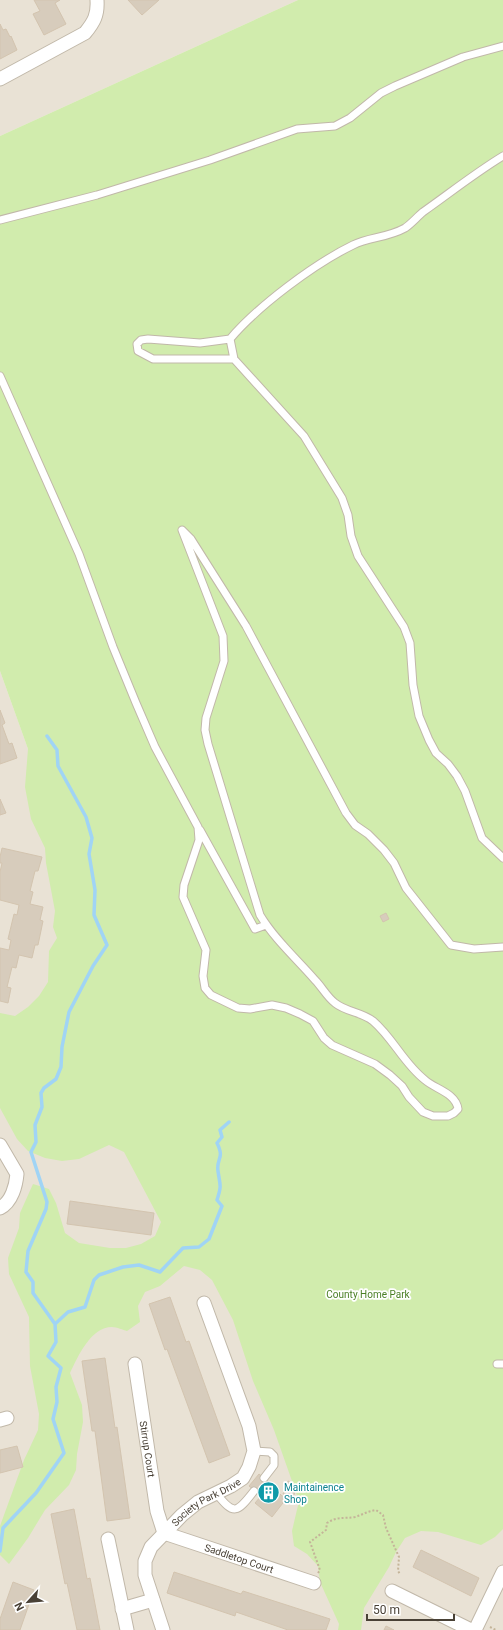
<svg xmlns="http://www.w3.org/2000/svg" width="503" height="1630" viewBox="0 0 503 1630" font-family="Roboto,sans-serif">
	<style>
		.residential { fill: #e9e2d5 }
		.green { fill: #d1ecad }
		.lines { fill: none; stroke-linecap: round; stroke-linejoin: round }
		.stream { stroke: #a0d4f5; stroke-width: 3.5 }
		.building { fill: #d7ccbc; stroke: #d3c4af }
		.lane-casing { stroke: #c1b8a9; stroke-width: 9 }
		.street-casing { stroke: #c1b8a9; stroke-width: 15 }
		.path { stroke: #c4b499; stroke-width: 2; stroke-dasharray: 2 2; stroke-linecap: butt }
		.lane { stroke: #fff; stroke-width: 7 }
		.street { stroke: #fff; stroke-width: 13 }
		.labels { text-anchor: middle; stroke-width: 3.5; stroke-linejoin: round; paint-order: stroke }
		.park-label { font-size: 10px; fill: #497f24; stroke: #fff }
		.street-label { font-size: 10px; fill: #494136; stroke: #fff }
		.culture-label { font-size: 10px; fill: #0d838f; stroke: #fff; text-anchor: start }
	</style>
	<rect width="100%" height="100%" fill="#f5f0e7"/>
	<path class="residential" d="M0 0H298L0 136Z
		M0 671 123 1013 503 1484V1630H0Z"/>
	<path class="green" d="M298 0H503V1529L495 1537 481 1545 438 1532 421 1531 405 1538 396 1552 389 1567 364 1608 361 1630H338L339 1624 320 1582 318 1566 307 1554 294 1546 292 1531 299 1501 274 1430 253 1381 233 1320 212 1280 200 1270 184 1266 160 1286 145 1292 138 1306 140 1322 127 1331C123 1330 117 1327 112 1327 91 1327 78 1356 70 1373L82 1405 83 1422 77 1454 76 1470 69 1485 45 1510 28 1538 9 1564 0 1555V1526L24 1460 38 1430 39 1414 30 1366 29 1317 9 1274 8 1258 19 1228 20 1213 33 1184 49 1189 56 1203 65 1233 79 1243 110 1248H126L141 1244 155 1236 161 1222 124 1152 109 1145 79 1159 62 1161 45 1158 28 1151 17 1139 0 1108V1013L15 1016 28 1007 39 996 48 982 49 951 57 938 53 927 55 911 46 863 45 848 31 819 25 787 28 749 0 671V136Z"/>
	<g class="lines">
		<path class="stream" d="M55 1324 68 1312 85 1307 94 1280 99 1275 123 1267 139 1265 160 1272 183 1248 199 1247 209 1239 222 1206 217 1200C222 1184 220 1186 218 1171 216 1158 225 1159 217 1143L222 1137 220 1130 229 1122
			M0 1551 3 1528 36 1493 64 1453 53 1419 57 1402 56 1387 61 1368 48 1356 56 1342 55 1324 33 1293V1282L26 1272 28 1251 46 1209 47 1202 31 1152 36 1142 35 1125 42 1107 41 1093 44 1088 56 1079 61 1067 62 1047 69 1012 93 966 107 945 94 915 95 890 89 854 92 838 86 817 58 766 57 750 47 736"/>
	</g>
	<path class="building" d="M34 0H60L55 3 66 24 44 35 33 14 40 11Z
		M128 0H159L142 15Z
		M0 24 3 30 6 29 10 37 11 36 17 50 0 59Z
		M0 710 5 723 2 725 9 744 12 743 17 758 0 764Z
		M0 799 6 813 0 815Z
		M2 848 42 857 38 871H35L30 891 33 892 30 904 43 907 40 920 43 921 38 945H35L32 958 19 955 16 968 12 967 7 987 11 988 8 1003 0 1001V948L9 950 11 940 8 939 14 914 17 915 19 905 0 900V872L2 863H0V857Z
		M386 913 389 919 383 922 380 916Z
		M70 1201 154 1213 151 1235 67 1224Z
		M170 1297 186 1342 189 1341 230 1455 209 1463 167 1349 165 1350 149 1304Z
		M105 1358 115 1428 117 1427 130 1518 107 1521 95 1431H92L82 1361Z
		M17 1446 23 1467 0 1473V1450Z
		M259 1474 271 1484 270 1486 286 1499 272 1517 255 1503 261 1496 249 1486Z
		M288 1481 293 1483 290 1490 295 1492 293 1498 283 1494Z
		M74 1509 87 1579 90 1578 100 1630H77L67 1583 65 1584 51 1514Z
		M421 1550 479 1578 471 1596 413 1567Z
		M174 1572 241 1594 243 1591 330 1619 326 1630H288L236 1612 235 1616 167 1593Z
		M13 1582 34 1590 20 1630H0V1619Z
		M386 1626 394 1630H384Z"/>
	<g class="lines">
		<defs>
			<path id="lane" d="M503 156C475 173 450 193 423 212 417 217 411 224 405 228 387 238 369 237 353 245 314 264 258 306 230 339L234 359 304 436 342 498 348 515 351 536 358 556 404 627 410 643 413 685 419 716 429 740 436 753 448 764 457 776 465 791 482 838 503 858
				M0 220 97 195 210 160 297 129 335 126 350 118 381 93 395 86 463 57 503 46
				M230 339 200 343 148 339 141 340 137 344 138 351 153 359H234
				M0 376 79 554 113 647 136 703 155 747 198 827 199 840 184 885 183 897 206 950 203 976 205 988 211 995 238 1008 250 1009 272 1005 286 1008 300 1014 313 1021 324 1038 332 1045 375 1064 390 1075 402 1086 409 1097 423 1112 433 1116H448L454 1113 458 1109C456 1093 435 1089 425 1080 404 1064 393 1038 373 1021 362 1012 346 1012 335 1003 327 997 322 987 315 980 297 959 275 940 260 915L208 744 205 730 206 718 224 661 223 636 182 530 191 539 246 626 346 813 355 825 368 834 384 850 394 863 406 888 451 945 474 949 503 947
				M200 830 255 929 266 925
				M497 1364H503
				M254 1451 270 1452 274 1456V1465L264 1478
				M216 1493C234 1516 237 1513 254 1491"/>
			<g id="street">
				<path d="M0 79 85 33C94 22 98 15 97 0"/>
				<path d="M0 1145 17 1174C16 1185 12 1202 0 1208"/>
				<path id="s1" d="M135 1364 157 1511 164 1533 314 1583"/>
				<path d="M0 1420 7 1418"/>
				<path d="M108 1539 127 1630"/>
				<path d="M392 1591 471 1630"/>
				<path d="M122 1609 153 1600"/>
				<path id="s2" d="M163 1630 145 1575V1561L151 1547 182 1515 198 1502 231 1486 243 1478 249 1467 254 1451 249 1426 204 1303"/>
				<path d="M475 1630 503 1572"/>
			</g>
		</defs>
		<use href="#lane" class="lane-casing"/>
		<use href="#street" class="street-casing"/>
		<path class="path" d="M318 1573 320 1570 310 1542 326 1530 327 1523C337 1516 344 1519 355 1517 362 1515 368 1511 376 1510L383 1515 386 1528 399 1557 398 1571 400 1574
			M490 1627 496 1630"/>
		<use href="#lane" class="lane"/>
		<use href="#street" class="street"/>
	</g>
	<defs>
		<symbol id="building-disc" viewBox="-11 -11 22 22"><circle r="9.5" fill="#0f9aa8" stroke="#fff"/><path d="M-4-6H4V6H1V3H-1V6H-4ZM-2.5-4.3h1.7v1.8h-1.7ZM.8-4.3h1.7v1.8H.8ZM-2.5-1h1.7V.8h-1.7ZM.8-1h1.7V.8H.8Z" fill="#fff"/></symbol>
	</defs>
	<g fill-rule="evenodd">
		<use href="#building-disc" x="256" y="1480" width="25" height="25"/>
	</g>
	<g class="labels">
		<g class="park-label">
			<text x="368" y="1298">County Home Park</text>
		</g>
		<g class="street-label">
			<text dy="4" stroke="none"><textPath href="#s1" startOffset="86">Stirrup Court</textPath></text>
			<text dy="4" stroke="none"><textPath href="#s2" startOffset="159">Society Park Drive</textPath></text>
			<text dy="4" stroke="none"><textPath href="#s1" startOffset="251">Saddletop Court</textPath></text>
		</g>
		<g class="culture-label">
			<text x="284" y="1491">Maintainence<tspan x="284" dy="12">Shop</tspan></text>
		</g>
	</g>
	<g transform="translate(28 1602) rotate(243)" stroke="#ffffff" stroke-width="3" paint-order="stroke">
	<path d="M0-3L7 15L0 10L-7 15Z" fill="#494136"/>
	<text y="-6" font-size="11" font-weight="bold" text-anchor="middle" fill="#494136">N</text>
	</g>
	<path d="M367 1614v6h87v-6" fill="none" stroke="#494136" stroke-width="2"/>
	<text x="373" y="1614" font-size="12" fill="#494136" stroke="#ffffff" stroke-width="3" paint-order="stroke">50 m</text>
</svg>
